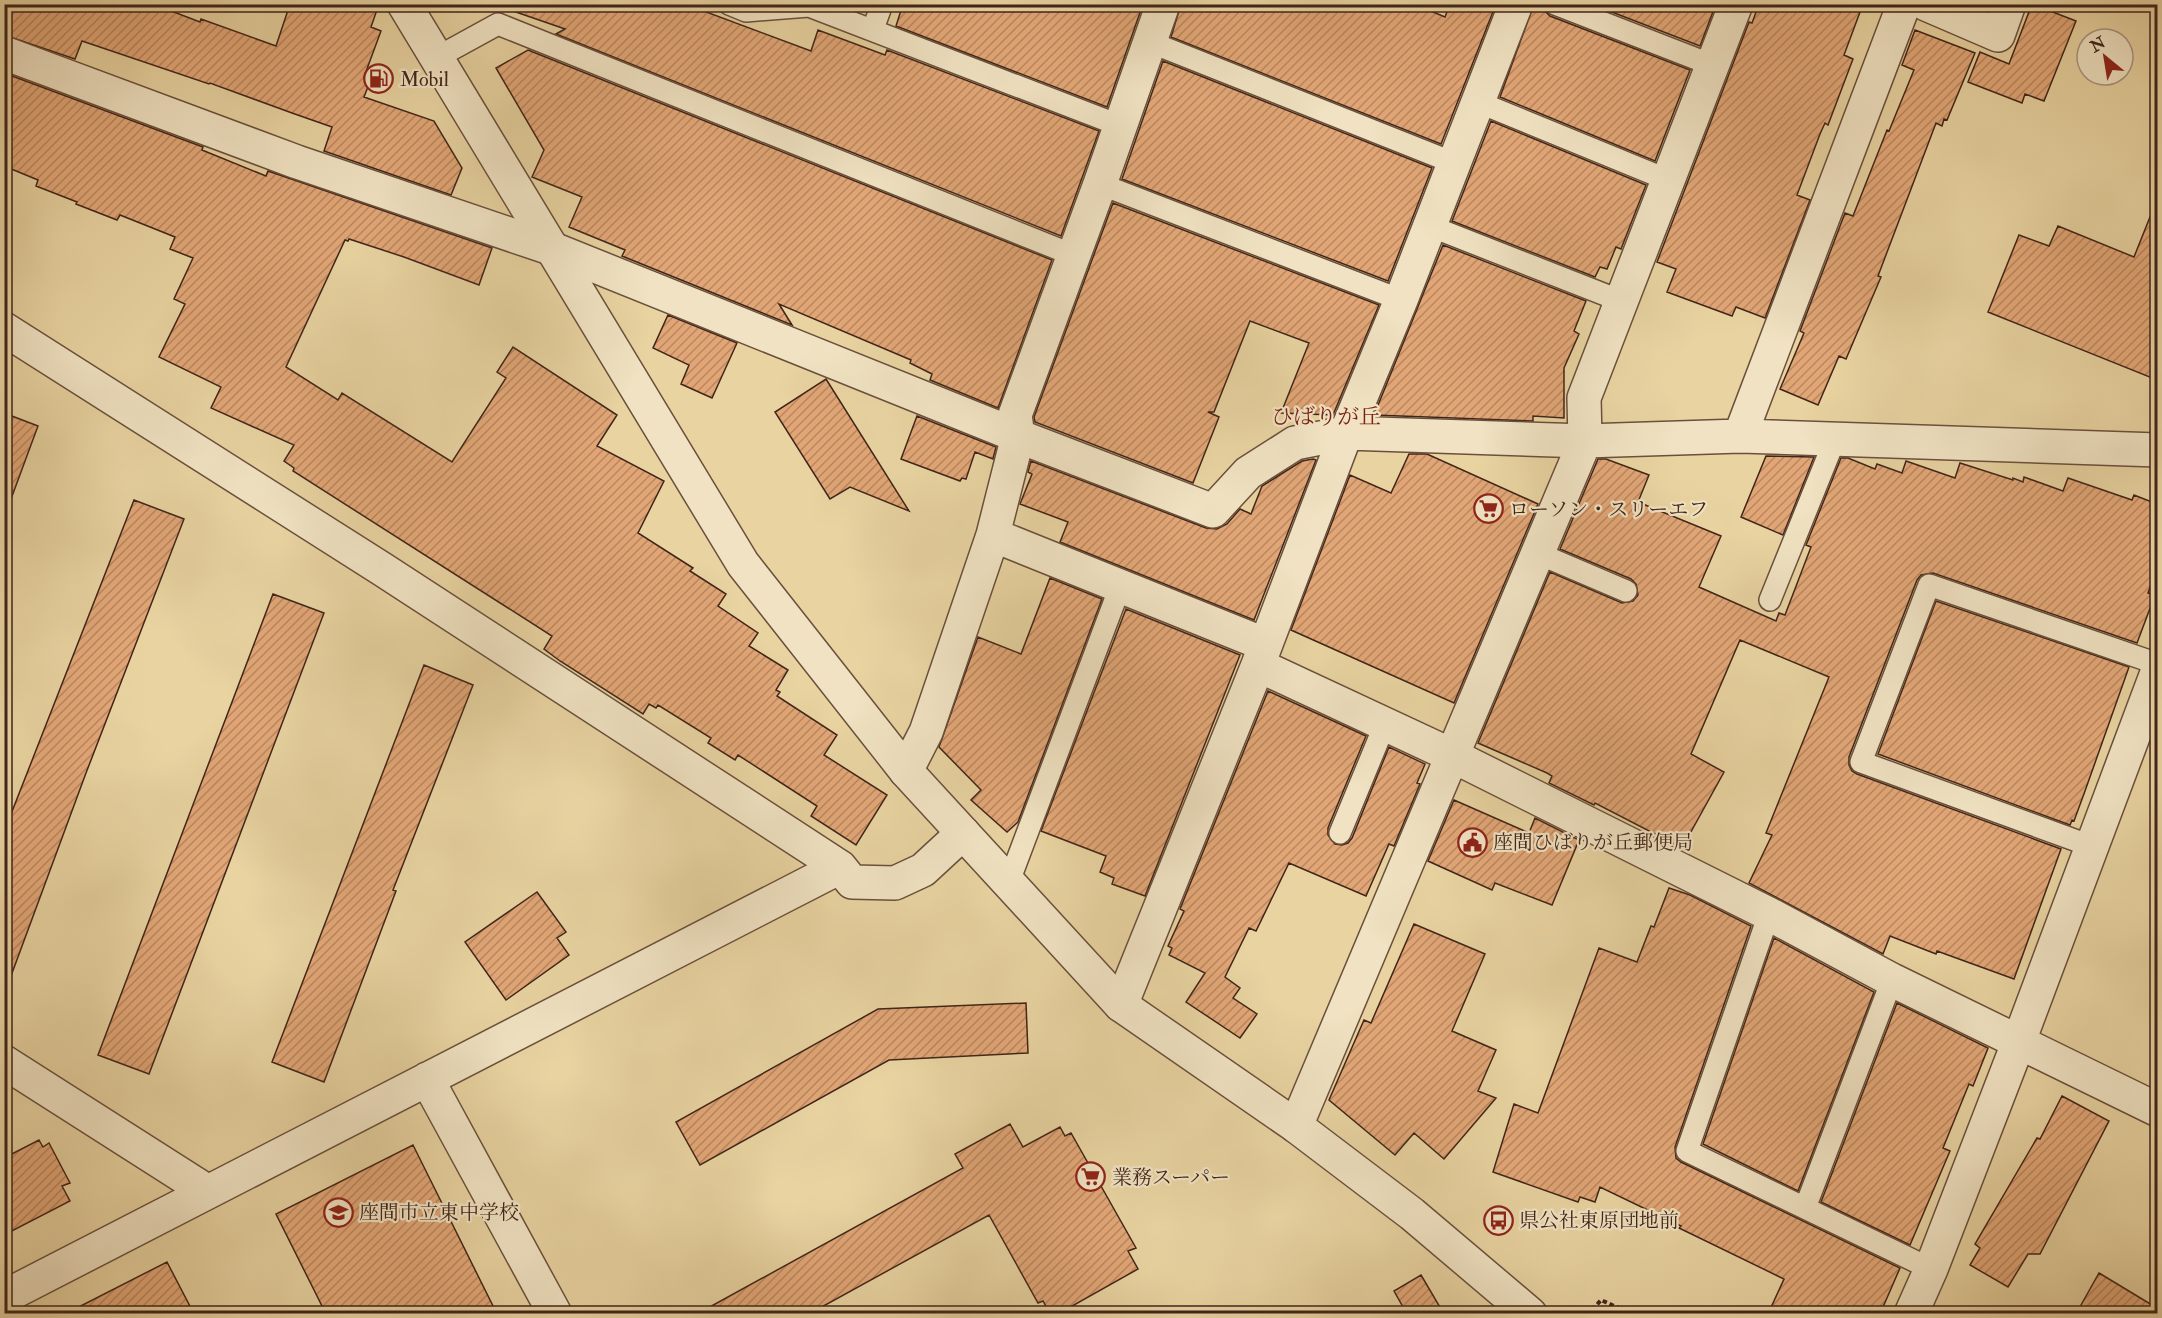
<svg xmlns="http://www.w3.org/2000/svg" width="2162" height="1318" viewBox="0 0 2162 1318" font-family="'IM FELL Double Pica','Noto Serif JP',serif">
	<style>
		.building { fill: url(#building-hatch); stroke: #40251a; stroke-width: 1.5 }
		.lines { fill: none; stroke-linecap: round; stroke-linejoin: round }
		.service-casing { stroke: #6a503c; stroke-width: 24 }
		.minor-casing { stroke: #6a503c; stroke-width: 36 }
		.tertiary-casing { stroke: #6a503c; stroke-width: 36 }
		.path { stroke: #40251a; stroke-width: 4; stroke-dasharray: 4.5 3; stroke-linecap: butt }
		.service { stroke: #f0e2c2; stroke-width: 21 }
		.minor { stroke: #f0e2c2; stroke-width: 33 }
		.tertiary { stroke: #f0e2c2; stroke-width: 33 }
		.labels { text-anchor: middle; stroke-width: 4.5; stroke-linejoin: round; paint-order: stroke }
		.poi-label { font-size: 20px; fill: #40251a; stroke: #f0e2c2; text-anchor: start }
		.quarter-label { font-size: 22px; fill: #7a1f14; stroke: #f0e2c2 }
	</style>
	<defs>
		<pattern id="building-hatch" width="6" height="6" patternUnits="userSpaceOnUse" patternTransform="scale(1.5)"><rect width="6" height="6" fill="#e2a676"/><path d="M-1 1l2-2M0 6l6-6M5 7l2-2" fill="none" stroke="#b98760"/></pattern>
	</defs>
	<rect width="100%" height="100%" fill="#e8d3a1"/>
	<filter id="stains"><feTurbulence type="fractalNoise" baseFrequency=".00333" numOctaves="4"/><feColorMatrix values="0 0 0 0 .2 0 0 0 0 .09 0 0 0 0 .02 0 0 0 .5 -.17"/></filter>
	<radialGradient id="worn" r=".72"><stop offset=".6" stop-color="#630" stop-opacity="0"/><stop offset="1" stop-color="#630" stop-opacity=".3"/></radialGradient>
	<path class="building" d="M4 4H153L200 22 201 19 276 46 290 4H379L371 27 381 31 364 77 371 79 364 97 434 121 462 168 451 195 324 151 332 127 292 113 210 83 209 84 82 41 75 59 4 35Z
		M511 4H685L811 51 818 30 885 55 887 50 1099 131 1061 236 556 34 565 29 510 10Z
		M903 4H1143L1107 107 896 26Z
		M1181 4H1414L1445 17 1450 4H1496L1441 144 1171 37Z
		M1534 4H1542L1545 11 1550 16 1690 70 1655 161 1500 97Z
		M1591 4H1704L1714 9 1700 46Z
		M1759 4H1863L1844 55 1853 59 1828 125 1825 123 1820 134 1797 195 1810 200 1765 318 1736 307 1732 316 1667 292 1676 269 1657 262 1749 22 1752 23Z
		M2032 4 2076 21 2044 101 2025 94 2022 103 1968 82 1980 52 2009 64Z
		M1915 30 1975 53 1947 120 1944 119 1942 126 1936 123 1878 276 1881 277 1846 359 1839 356 1818 405 1780 389 1804 333 1800 331 1845 213 1853 216 1887 130 1889 131 1914 70 1902 65Z
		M528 50 1052 260 998 408 930 380 932 374 910 363 911 360 779 304 792 325 622 256 625 250 569 227 582 197 532 177 544 150 496 68Z
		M1163 61 1432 168 1388 281 1122 179Z
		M4 73 203 147 202 150 266 176 268 171 492 248 479 285 404 257 349 239 348 241 345 240 286 367 338 400 342 393 452 462 506 378 497 372 513 347 617 415 597 446 664 481 638 533 693 568 690 571 726 594 718 606 758 633 749 646 788 670 776 690 780 692 777 696 837 735 824 755 887 795 856 845 811 816 817 806 738 755 735 760 708 743 711 738 658 705 656 708 649 704 643 714 560 661 544 649 552 636 293 471 294 468 284 461 294 445 211 408 221 387 159 357 185 304 174 299 193 258 170 249 175 237 120 215 117 220 76 204 77 202 36 186 38 180 4 166Z
		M1491 121 1646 185 1621 249 1616 247 1607 269 1600 267 1595 277 1452 221Z
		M2156 202H2157V380L1988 312 2019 235 2049 246 2058 226 2134 257Z
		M1113 203 1379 305 1333 415 1281 413 1309 343 1250 321 1214 412H1208L1219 417 1193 483 1035 422 1034 417Z
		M1443 245 1586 301 1574 331 1579 334 1564 368V418L1533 416V421L1374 415Z
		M668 315 737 343 712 398 681 384 689 365 653 348Z
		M826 379 909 511 850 487 830 499 775 412Z
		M4 413 38 426 8 507 4 506Z
		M917 416 996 447 993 459 975 452 966 479 962 478 960 481 901 459Z
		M1409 454H1427L1538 504 1454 703 1291 630 1350 475 1391 493Z
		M1766 456 1814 457 1783 535 1741 517Z
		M1841 458H1848L1875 469 1877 464 1902 473 1906 461 1955 478 1960 463 2013 480V478L2023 482 2024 477 2063 491 2068 478 2132 500 2134 495 2157 504V568L2148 593 2155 595 2137 643 1933 573 1921 575 1917 580 1849 757V765L1852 771 1857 774 2061 849 2014 979 1937 951 1936 954 1890 936 1883 954 1749 883 1772 835 1766 833 1829 677 1740 640 1691 754 1724 772 1682 848 1595 803 1594 805 1549 783 1552 776 1547 773 1478 743 1550 572 1622 603 1633 601 1638 595 1636 584 1631 579 1560 549 1598 459H1606L1649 475 1638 502 1721 536 1699 587 1776 621 1779 613 1785 615 1811 547 1806 545Z
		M1313 459 1316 460 1254 620 1060 542 1068 522 1020 504 1032 474 1028 472 1031 461 1206 528 1217 529 1227 524 1240 509 1251 514 1262 486 1302 461Z
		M134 500 184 519 86 773 8 984H4V832Z
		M1050 578 1102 599 1018 822 1007 832 971 800 981 790 939 747 978 637 1021 654Z
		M273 594 324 613 149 1074 98 1055Z
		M1936 601 2129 667 2085 791 2074 821 2072 820 2070 825 1878 754Z
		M1126 609 1240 655 1145 896 1112 884 1114 878 1100 872 1106 856 1041 831Z
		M424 665 473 685 393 890 396 891 324 1082 272 1062Z
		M1268 691 1366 736 1328 828V835L1335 844 1342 845 1348 843 1352 838 1389 747 1425 764 1417 783 1420 784 1394 846 1389 844 1366 896 1289 863 1256 931 1249 928 1225 977 1240 988 1233 998 1257 1014 1240 1038 1186 1002 1205 973 1169 955 1172 948 1168 946 1184 911 1180 909Z
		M1454 800 1529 833 1535 818 1579 840 1552 905 1495 883 1492 890 1428 861Z
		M1669 888 1690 895 1751 926 1675 1147 1676 1158 1681 1162 1900 1268 1880 1314H1768L1784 1279 1679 1228 1681 1226 1600 1187 1595 1202 1580 1197 1578 1202 1493 1172 1514 1104 1538 1113 1599 948 1637 962 1651 926 1654 927Z
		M537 892 566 932 557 938 569 955 506 1000 465 942Z
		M1414 924 1485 954 1452 1031 1496 1050 1478 1091 1496 1098 1444 1159 1414 1133 1395 1155 1329 1100 1364 1020 1371 1023Z
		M1774 938 1874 992 1798 1191 1703 1144Z
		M1026 1003 1028 1053 889 1060 700 1165 676 1122 878 1009Z
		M1897 1003 1988 1048 1973 1086 1969 1084 1943 1148 1950 1151 1910 1245 1821 1202Z
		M2062 1096 2109 1121 2040 1254H2028L2008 1287 1970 1265 1980 1248 1975 1244 2037 1138 2040 1139Z
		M1010 1124 1023 1147 1060 1127 1065 1136 1071 1133 1136 1248 1128 1251 1138 1269 1058 1314H1050L1043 1301 1038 1303 989 1215 809 1314H697L963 1168 955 1154Z
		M39 1140 43 1147 49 1143 70 1183 62 1186 70 1201 4 1235V1158Z
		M413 1145 497 1314H326L276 1214Z
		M167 1262 194 1314H65Z
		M2099 1273 2157 1308V1314H2076Z
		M1421 1275 1444 1314H1407L1394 1291Z"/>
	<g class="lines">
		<defs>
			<path id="service" d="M729 4 746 11 809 6 1121 126
				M1555 4 1712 65
				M873 29 882 4
				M1150 42 1454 163
				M436 58 498 24 1073 255
				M1478 102 1668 180
				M1100 184 1401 300
				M1430 226 1621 301
				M1537 553 1626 591
				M1770 600 1835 439
				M1340 833 1385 724
				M2091 846 1861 762 1929 585 2158 664
				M1008 884 1120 587
				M1769 914 1687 1151 1931 1269
				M1805 1208 1892 980"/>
			<path id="minor" d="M1163 4 1100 184 1015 415 1018 436 993 535 1264 644
				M1926 4 1998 35 2009 4
				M4 53 297 162 553 249 1018 436 1213 511 1248 473 1295 443 1346 433 1585 441 1740 436 2158 450
				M4 329 382 569 840 867 852 882 895 883 923 870 963 833
				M1740 436 1904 4
				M1258 665 1451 755 1769 914 1892 980 2158 1110
				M906 771 926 732 993 535
				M1121 1005 1258 665 1346 433 1401 300 1516 4
				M4 1062 208 1192
				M427 1079 555 1314
				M1296 1126 1585 441 1584 398 1736 4
				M4 1297 840 867
				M1911 1314 1931 1269 2019 1041 2158 670"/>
			<path id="tertiary" d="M404 4 743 564 906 771 1121 1005 1296 1126 1412 1214 1530 1314"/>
		</defs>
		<use href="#service" class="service-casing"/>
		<use href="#minor" class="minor-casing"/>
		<use href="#tertiary" class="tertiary-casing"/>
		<path class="path" d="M1602 1314 1594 1308 1601 1300 1632 1314"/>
		<use href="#service" class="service"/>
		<use href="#minor" class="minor"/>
		<use href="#tertiary" class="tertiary"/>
	</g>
	<defs>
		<symbol id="fuel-ring" viewBox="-11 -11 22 22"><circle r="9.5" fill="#f0e2c2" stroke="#8f2418" stroke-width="1.5"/><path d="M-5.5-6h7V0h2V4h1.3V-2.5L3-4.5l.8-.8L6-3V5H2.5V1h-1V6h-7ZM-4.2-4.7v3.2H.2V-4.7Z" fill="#8f2418"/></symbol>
		<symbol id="supermarket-ring" viewBox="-11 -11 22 22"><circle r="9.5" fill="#f0e2c2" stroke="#8f2418" stroke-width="1.5"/><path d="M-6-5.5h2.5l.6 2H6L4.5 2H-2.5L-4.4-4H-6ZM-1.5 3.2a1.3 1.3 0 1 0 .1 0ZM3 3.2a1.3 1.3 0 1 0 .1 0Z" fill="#8f2418"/></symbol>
		<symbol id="civic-ring" viewBox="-11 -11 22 22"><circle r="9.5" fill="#f0e2c2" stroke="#8f2418" stroke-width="1.5"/><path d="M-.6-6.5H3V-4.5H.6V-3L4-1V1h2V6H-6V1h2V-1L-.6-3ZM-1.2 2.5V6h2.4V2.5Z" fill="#8f2418"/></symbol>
		<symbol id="school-ring" viewBox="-11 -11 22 22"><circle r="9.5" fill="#f0e2c2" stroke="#8f2418" stroke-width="1.5"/><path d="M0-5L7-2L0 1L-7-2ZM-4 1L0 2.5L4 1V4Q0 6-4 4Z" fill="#8f2418"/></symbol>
		<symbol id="bus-ring" viewBox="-11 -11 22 22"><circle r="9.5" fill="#f0e2c2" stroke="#8f2418" stroke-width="1.5"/><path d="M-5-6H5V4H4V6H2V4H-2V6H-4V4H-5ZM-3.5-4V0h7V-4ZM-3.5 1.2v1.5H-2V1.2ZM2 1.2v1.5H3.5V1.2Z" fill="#8f2418"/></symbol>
	</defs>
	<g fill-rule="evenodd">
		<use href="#fuel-ring" x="362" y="62" width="33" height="33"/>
		<use href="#supermarket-ring" x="1472" y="492" width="33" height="33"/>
		<use href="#civic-ring" x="1456" y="826" width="33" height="33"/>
		<use href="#supermarket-ring" x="1074" y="1160" width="33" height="33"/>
		<use href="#school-ring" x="322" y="1196" width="33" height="33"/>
		<use href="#bus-ring" x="1482" y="1204" width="33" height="33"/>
	</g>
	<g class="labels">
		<g class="poi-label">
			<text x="400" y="86">Mobil</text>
			<text x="1509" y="516">ローソン・スリーエフ</text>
			<text x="1493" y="849">座間ひばりが丘郵便局</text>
			<text x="1112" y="1184">業務スーパー</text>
			<text x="359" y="1219">座間市立東中学校</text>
			<text x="1519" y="1227">県公社東原団地前</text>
		</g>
		<g class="quarter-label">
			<text x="1326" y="424">ひばりが丘</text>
		</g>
	</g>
	<rect width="2162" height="1318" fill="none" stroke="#e8d3a1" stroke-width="24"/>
	<rect x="6" y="6" width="2150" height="1306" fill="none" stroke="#40251a" stroke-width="3"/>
	<rect x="12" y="12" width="2138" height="1294" fill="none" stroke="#40251a" stroke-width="1.5"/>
	<g transform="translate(2105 57) rotate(330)"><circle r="28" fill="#f0e2c2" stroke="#aa967f" stroke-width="1.5"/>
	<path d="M0-4.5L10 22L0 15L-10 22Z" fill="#8f2418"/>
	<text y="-9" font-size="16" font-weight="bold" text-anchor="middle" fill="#40251a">N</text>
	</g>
	<rect width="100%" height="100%" filter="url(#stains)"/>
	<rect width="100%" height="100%" fill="url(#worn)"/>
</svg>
